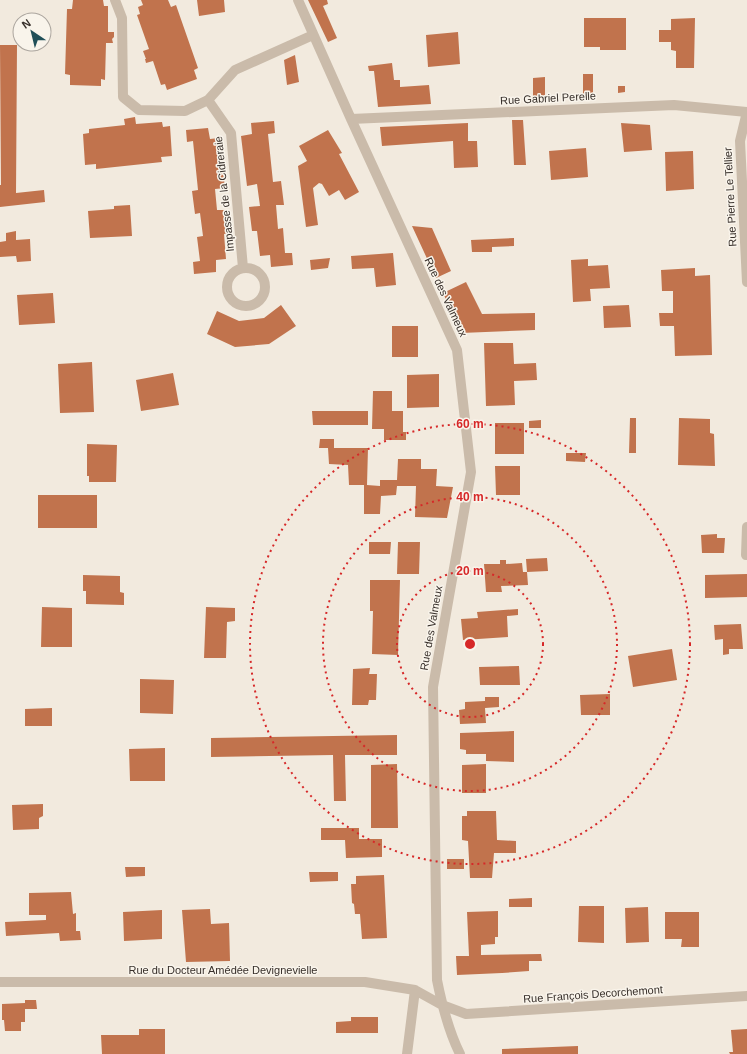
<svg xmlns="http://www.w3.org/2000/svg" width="747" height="1054" viewBox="0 0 747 1054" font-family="Arial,sans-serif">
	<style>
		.building { fill: #c1734d }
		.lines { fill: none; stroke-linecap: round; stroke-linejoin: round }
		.minor { stroke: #cabbaa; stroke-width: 10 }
		.ring { fill: none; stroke: #d62828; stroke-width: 2; stroke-dasharray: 2 4 }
		.labels { text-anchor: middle; stroke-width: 3; stroke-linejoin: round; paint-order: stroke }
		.street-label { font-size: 11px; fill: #372f2a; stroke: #f9f4eb }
		.centre { fill: #d62828; stroke: #f9f4eb; stroke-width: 2 }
		.ring-label { font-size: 12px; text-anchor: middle; font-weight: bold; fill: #d62828; stroke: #f9f4eb; stroke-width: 3; stroke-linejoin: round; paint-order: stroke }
	</style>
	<rect width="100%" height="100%" fill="#f2eade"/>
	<path class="building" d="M73 0H103L104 6H108V32H114V37L112 39 113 43H106L105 80 101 79V86L70 85V75L65 74 67 9H72Z
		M141 0H168L171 7 176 5 198 68 194 70 197 79 167 90 165 84 161 85 153 61 146 63 145 59H146L143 51 149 49 137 15 140 14 138 7 143 5Z
		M197 0H224L225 12 199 16Z
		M308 0H327L328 4 323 6 337 38 328 42Z
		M584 18H626V50H600V47H584Z
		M695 18 694 68H676V51L671 50V42H659V30H671V19Z
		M458 32 460 64 428 67 426 35Z
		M0 45H17L16 193 44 190 45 202 0 207V185H1Z
		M295 55 299 82 287 85 284 60Z
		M392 63 394 80H400V87L429 85 431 104 378 107 374 71H369L368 66Z
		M583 74H593V94L583 95Z
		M545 77V97L533 98V78Z
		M618 86H625V92L618 93Z
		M135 117 136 124 162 122 163 127 170 126 172 156 161 157 162 162 96 169V164L85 165 83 134 89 133V129L125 125 124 119Z
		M512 120H523L526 165H514Z
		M274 121 275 133 268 134 273 182 281 181 284 205H276L278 229 283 228 285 253H292L293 265 271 267 270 255 260 256 257 231H252L249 207 260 206 257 184 247 186 241 136 252 134 251 123Z
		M468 123V141H477L478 167 454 168 453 141 382 146 380 127Z
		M621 123 650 125 652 150 624 152Z
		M208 128 210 139 219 138 225 188 215 189 217 210H227L229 233 224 234 226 259 216 260V272L194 274 193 262 200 261 197 237 203 236 200 213 195 214 192 191 198 190 193 141 187 142 186 130Z
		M328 130 342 153 339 154 359 192 345 200 339 190 329 196 322 184 319 183 313 188 318 225 306 227 298 166 307 161 299 146Z
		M586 148 588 177 551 180 549 151Z
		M693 151 694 189 666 191 665 152Z
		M130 205 132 236 90 238 88 211 114 209V206Z
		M412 226 432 228 451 271 436 278Z
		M16 231V240L30 239 31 261 17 262 16 256 0 257V242L6 241V233Z
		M514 238V246L492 247V252H472L471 240Z
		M393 253 396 285 376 287 374 268 352 269 351 256Z
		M330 258 328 268 311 270 310 260Z
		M588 259V266L608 265 610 288 590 289 591 301 573 302 571 260Z
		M695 268V276L710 275 712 355 675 356 674 326H660L659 313H673V291H662L661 270Z
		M466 282 482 314 535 313V330L461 333 443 293Z
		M53 293 55 323 19 325 17 295Z
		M281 305 296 326 269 344 235 347 207 334 217 311 239 321 264 318Z
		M629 305 631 327 604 328 603 306Z
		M392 326H418V357H392Z
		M484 343H513L514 364 536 363 537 380 514 381 515 405 486 406Z
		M92 362 94 412 60 413 58 364Z
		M173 373 179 405 141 411 136 380Z
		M439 374V407L407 408V375Z
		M373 391H392V411H403V432H406V440H384V429H372Z
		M312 411H368V425H313Z
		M630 418H636V453H629Z
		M679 418 710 419V433L714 434 715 466 678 465Z
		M541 420V428H529V421Z
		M495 423H524V454H495Z
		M320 439H334V448H368L367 485 380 486V480H397L398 459H421V469H437L436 486 453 487 447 518 415 517 416 486H397L396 495 381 496 380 514H364V485H349L348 465 329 464 328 448H319Z
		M87 444 117 445 116 482H89V476H87Z
		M566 453H586L585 462 566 461Z
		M495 466H520V495H496Z
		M38 495H97V528H38Z
		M717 534V538H725L724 553H702L701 535Z
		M369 542H391L390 554H369Z
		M398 542H420L419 574H397Z
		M547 558 548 571 527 572 528 585 501 586 502 592H486L484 564H500V560H506V564L522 563 523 572H527L526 559Z
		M747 574V597L705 598V575Z
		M83 575 120 576V592L124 593V605L86 604V591H83Z
		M370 580H400L398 655 372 654 373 611H370Z
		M42 607 72 608V647H41Z
		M206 607 235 608V621L227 622 226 658H204Z
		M518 609V615L507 616 508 637 463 640 461 619 478 618 477 612Z
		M741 624 743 649H729V654L723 655V639L715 640 714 625Z
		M672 649 677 680 633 687 628 656Z
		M519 666 520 685H480L479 667Z
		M370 668 369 674H377L376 700H369L368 705H352L353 669Z
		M140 679 174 680 173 714 140 713Z
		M610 694V715H581L580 695Z
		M485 697H499V707L485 708 486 723 460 724 459 710 465 709V702L485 701Z
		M52 708V726H25V709Z
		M514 731V762L486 761V754H466V750L460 749V733Z
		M397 735V755H345L346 801H334L333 755 211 757V738Z
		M165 748V781H130L129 749Z
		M397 764 398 828H371V765Z
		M486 764V793H462V765Z
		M43 804V816L39 818V829L13 830 12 805Z
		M467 811H496L497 840 516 841V853H494L492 878H470L468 841 462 840V816H467Z
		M321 828H359V839H382V857L346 858 345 840H321Z
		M447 859H464V869H447Z
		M125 867H145V876L126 877Z
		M309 872H338V881L310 882Z
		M384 875 387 938 362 939 360 914H355L354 904 352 903 351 884H356V876Z
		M71 892 73 914 76 913V931H80L81 940 60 941 59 933 6 936 5 922 46 920V915H29V893Z
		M532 898V907H509V899Z
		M579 906H604V943L578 942Z
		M648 907 649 942 626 943 625 908Z
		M210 909 211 924 229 923 230 961 186 962 182 910Z
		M162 910V939L124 941 123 912Z
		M498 911V937H495V944L481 945V955L541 954 542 961H529V971L502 973 457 975 456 956H469L467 912Z
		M665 912H699V947H681L682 939H665Z
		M25 1000H36L37 1009H25V1022H21V1031H5L4 1020H2V1004L25 1003Z
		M351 1017H378V1033H336V1022L351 1021Z
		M139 1029H165V1054H102L101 1035H139Z
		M747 1029V1054H730L729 1052H733L731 1030Z
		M578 1046V1054H502V1049Z"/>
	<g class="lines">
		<path class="minor" d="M115 0 122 18 123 97 139 110 185 111 208 100 235 70 313 35
			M298 0 351 119 457 350 471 472 433 687 437 980C442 1005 448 1030 460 1054
			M208 100 231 133 243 268
			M747 112 740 141 747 282
			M351 119 674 105 747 112
			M227 287a19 19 0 1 1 38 0a19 19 0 1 1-38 0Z
			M747 527 746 555H747
			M0 982H365L415 990 442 1005 466 1014 747 996
			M407 1054 415 990"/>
	</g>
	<g class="ring">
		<circle cx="470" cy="644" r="73"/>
		<circle cx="470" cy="644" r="147"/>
		<circle cx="470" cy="644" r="220"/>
	</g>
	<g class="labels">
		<g class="street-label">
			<text transform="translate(548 98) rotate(-3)" y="4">Rue Gabriel Perelle</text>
			<text transform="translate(224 194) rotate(-96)" y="4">Impasse de la Cidreraie</text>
			<text transform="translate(730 197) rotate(-93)" y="4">Rue Pierre Le Tellier</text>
			<text transform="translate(446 297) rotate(65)" y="4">Rue des Valmeux</text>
			<text transform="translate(431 628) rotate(-80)" y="4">Rue des Valmeux</text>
			<text x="223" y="974">Rue du Docteur Amédée Devignevielle</text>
			<text transform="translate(593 994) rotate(-4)" y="4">Rue François Decorchemont</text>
		</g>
	</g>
	<circle cx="470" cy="644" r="6" class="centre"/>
	<g class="ring-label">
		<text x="470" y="428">60 m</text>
		<text x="470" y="501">40 m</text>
		<text x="470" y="575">20 m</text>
	</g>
	<g transform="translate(32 32) rotate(325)"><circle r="19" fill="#f9f4eb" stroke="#aba59e"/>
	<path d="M0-3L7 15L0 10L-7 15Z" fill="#204f58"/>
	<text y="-6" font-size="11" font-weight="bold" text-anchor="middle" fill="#372f2a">N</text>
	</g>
</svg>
